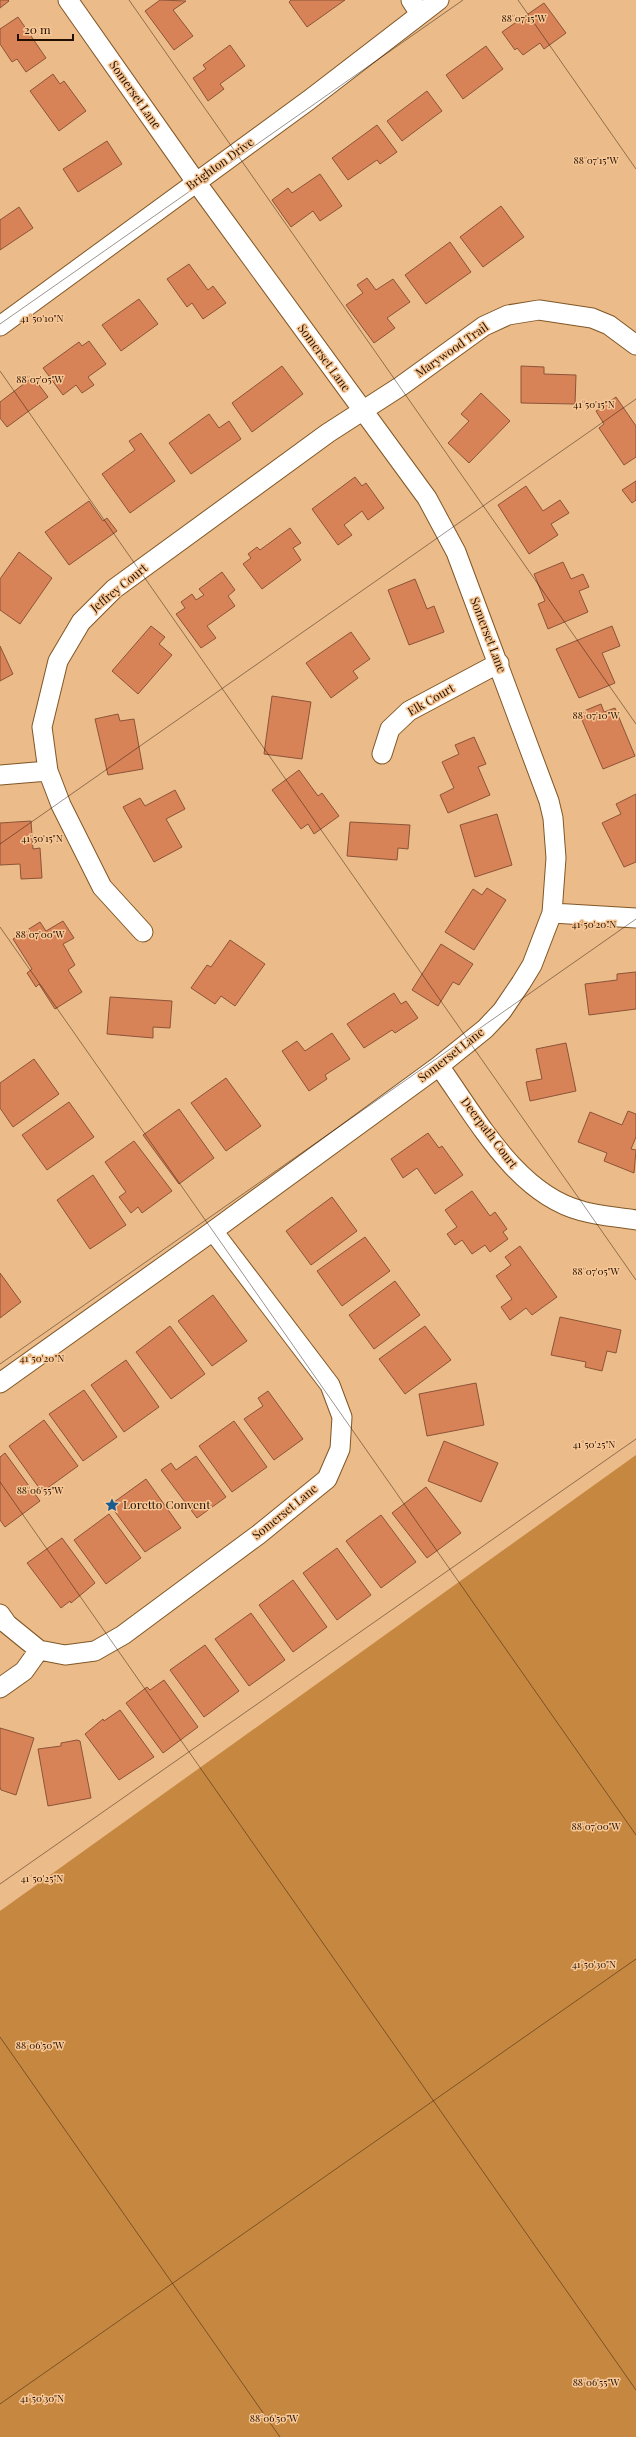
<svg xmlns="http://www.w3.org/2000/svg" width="636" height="2437" viewBox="0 0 636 2437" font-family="'Playfair Display',serif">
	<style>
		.green { fill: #c68841 }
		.building { fill: #d88257; stroke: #8c5438 }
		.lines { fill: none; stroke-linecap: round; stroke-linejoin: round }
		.street-casing { stroke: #815726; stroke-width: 21 }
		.street { stroke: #fff; stroke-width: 19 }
		.ticks { fill: none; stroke: #211000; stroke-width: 1; stroke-opacity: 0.45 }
		.labels { text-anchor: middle; stroke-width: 3; stroke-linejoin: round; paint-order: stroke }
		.street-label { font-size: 12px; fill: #211000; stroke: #f8c796 }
		.poi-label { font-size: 12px; fill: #211000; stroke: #f8c796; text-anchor: start }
		.ticks-label { font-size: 10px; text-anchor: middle; fill: #211000; stroke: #f8c796; stroke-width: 3; stroke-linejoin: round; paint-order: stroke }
	</style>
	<rect width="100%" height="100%" fill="#ebbb89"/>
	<path class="green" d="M636 1455V2437H0V1911Z"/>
	<path class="building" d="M0 0H8L9 1 0 8Z
		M160 0 186 1 173 10 193 36 174 50 145 11Z
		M291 0H345L307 27 289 2Z
		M544 3 566 33 544 49 540 43 523 55 517 48 515 50 502 32Z
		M18 17 46 58 26 72 17 59 12 62 0 44V29Z
		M230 45 245 66 220 84 224 89 208 101 193 78 206 69 203 65Z
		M486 46 503 69 463 99 446 75Z
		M53 74 60 84 64 81 86 111 59 131 30 91Z
		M427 91 442 111 402 141 387 121Z
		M377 125 397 152 380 164 377 160 348 180 332 158Z
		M107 141 122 164 78 192 63 169Z
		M320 174 342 206 320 221 313 211 291 227 272 200 288 188 292 193Z
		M501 206 524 237 483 267 460 237Z
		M19 207 33 228 0 250V220Z
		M450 242 471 272 426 304 405 275Z
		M189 264 208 290 213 286 226 303 203 319 192 303 187 307 167 279Z
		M367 278 376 290 393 279 410 302 387 318 395 328 374 343 346 305 363 293 357 285Z
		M139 299 158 324 121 351 102 325Z
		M89 341 106 364 88 377 94 385 82 393 76 385 63 395 43 368 79 342 82 346Z
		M282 366 303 394 252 432 232 403Z
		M521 366 544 367V374L576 375 575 404 521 403Z
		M33 377 48 397 7 427 0 418V402Z
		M481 393 510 421 469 463 448 443 469 421 461 414Z
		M616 397 636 426V457L624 465 599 428 604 424 596 411Z
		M209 414 219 428 229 421 241 439 191 474 169 443Z
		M141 433 175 481 130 513 102 474 135 450 129 441Z
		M355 477 362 486 366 483 384 508 368 520 362 511 344 525 352 535 338 545 312 509Z
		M636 481V500L632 503 622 490Z
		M526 486 543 511 560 500 569 513 551 524 558 535 529 554 498 505Z
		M89 501 103 521 107 518 117 531 69 565 45 532Z
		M290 528 301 543 293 548 301 560 262 589 243 564 251 558 248 554 257 547 260 550Z
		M19 552 52 578 20 624 0 610V579Z
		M563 562 571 579 583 574 589 587 579 591 588 612 548 629 538 604 545 601 534 574Z
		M222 572 235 590 228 596 235 606 207 626 216 638 201 648 176 614 185 608 181 602 192 594 196 600 204 595 199 589Z
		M415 579 427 609 434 606 444 632 409 645 388 590Z
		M151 626 165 637 159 644 172 655 138 694 112 671Z
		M612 626 620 646 602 653 615 683 579 698 556 649Z
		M351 632 370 659 353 671 358 678 331 698 306 663Z
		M0 646 13 674 0 681Z
		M272 696 311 702 302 759 264 754Z
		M601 704 604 712 615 708 635 756 603 769 579 713Z
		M118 714 120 721 134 719 143 769 108 775 95 719Z
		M474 737 486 764 478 767 490 795 448 813 440 795 454 788 442 762 459 754 455 745Z
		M299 770 318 796 322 793 339 816 314 834 308 824 301 829 272 790Z
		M175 790 185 809 166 819 182 847 154 862 123 807 140 798 145 806Z
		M636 794V862L624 867 602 823 621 814 616 804Z
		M497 814 512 865 475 877 460 825Z
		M31 821 33 849 40 848 42 878 21 879 20 864 0 865V823Z
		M350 822 410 825 408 849 398 848 397 860 347 856Z
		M487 888 506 900 474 950 445 932 473 889 482 895Z
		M63 921 74 938 63 944 75 965 68 970 82 992 55 1009 39 984 36 987 27 973 32 969 13 939 40 922 46 931Z
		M230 940 265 964 235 1006 221 996 215 1004 191 988 207 965 211 967Z
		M441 944 473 964 459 985 453 982 438 1006 412 990Z
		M636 972V1009L589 1015 585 984 617 980V974Z
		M394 993 401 1004 406 1001 418 1018 395 1033 392 1030 364 1048 347 1024Z
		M110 997 172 1001 170 1028 153 1027V1038L107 1034Z
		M332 1033 350 1059 325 1075 327 1079 309 1091 282 1051 297 1041 305 1051Z
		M566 1043 576 1091 530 1101 526 1082 542 1079 536 1049Z
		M34 1059 59 1094 13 1127 0 1108V1083Z
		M226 1078 261 1126 226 1151 191 1103Z
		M69 1102 94 1137 47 1170 22 1135Z
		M179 1109 214 1158 179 1184 143 1135Z
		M628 1111 636 1114V1137L631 1149 636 1150 634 1173 604 1161 607 1153 578 1142 590 1112 622 1125Z
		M428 1133 439 1148 442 1146 463 1175 435 1194 417 1168 403 1178 391 1159Z
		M134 1141 172 1191 142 1213 138 1207 131 1213 119 1197 126 1192 105 1162Z
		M93 1175 126 1225 90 1249 57 1200Z
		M472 1191 490 1216 495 1212 507 1229 503 1232 508 1239 490 1252 485 1245 472 1254 462 1240 455 1245 447 1234 457 1227 445 1210Z
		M332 1197 357 1231 311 1265 286 1231Z
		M365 1237 390 1271 342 1306 317 1271Z
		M520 1246 557 1297 532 1315 526 1308 510 1320 501 1307 512 1299 496 1276 511 1265 505 1257Z
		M0 1273 21 1302 0 1318Z
		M395 1281 420 1315 374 1349 349 1315Z
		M213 1295 247 1341 212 1366 178 1321Z
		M560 1317 621 1330 616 1353 607 1351 602 1371 585 1367 586 1362 551 1355Z
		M170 1326 205 1374 171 1399 136 1352Z
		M425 1326 451 1360 405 1394 379 1359Z
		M126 1360 159 1407 124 1432 91 1385Z
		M476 1383 484 1425 427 1436 419 1394Z
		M84 1390 117 1437 83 1461 49 1414Z
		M268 1391 303 1439 274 1460 244 1419 263 1406 258 1398Z
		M44 1420 78 1466 42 1492 9 1446Z
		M234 1421 267 1467 232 1492 199 1446Z
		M444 1441 498 1463 481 1502 428 1481Z
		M5 1453 40 1501 5 1527 0 1520V1457Z
		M196 1456 226 1497 197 1518 161 1470 171 1463 176 1470Z
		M146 1479 181 1528 145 1552 110 1505Z
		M426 1487 461 1533 427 1558 392 1513Z
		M109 1514 141 1558 106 1584 74 1540Z
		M381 1515 416 1562 381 1588 346 1541Z
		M62 1538 95 1583 71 1603 70 1601 61 1608 27 1563Z
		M337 1548 371 1595 337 1620 303 1573Z
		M293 1580 327 1627 293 1652 259 1605Z
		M251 1613 285 1660 249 1686 215 1639Z
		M205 1645 239 1691 204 1717 170 1670Z
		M164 1680 198 1727 163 1753 126 1703 147 1687 150 1690Z
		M120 1710 154 1757 119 1780 85 1734 103 1719 104 1721Z
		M0 1728 34 1738 16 1795 1 1790 0 1787Z
		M77 1740 80 1741 91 1798 48 1806 38 1749 61 1746V1743Z"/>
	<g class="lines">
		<defs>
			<path id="street" d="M411 0 420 14
				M0 326 309 100 439 0
				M382 754 390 729 409 711 499 663
				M0 775 48 771
				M552 913 636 918
				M143 932 102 887 61 805 48 771 42 727 58 661 81 622 114 589 328 433 401 386 484 326 508 315 539 310 592 318 609 325 636 345
				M439 1066C476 1117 516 1194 582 1211 599 1216 618 1217 636 1220
				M0 1383 213 1231
				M0 1614 7 1624 39 1650 65 1655 95 1651 123 1635 258 1535 327 1479 340 1449 342 1417 330 1385 213 1231 439 1066 485 1029 502 1011 521 983 532 965 552 913 556 858 553 818 549 801 456 552 427 498 196 182 68 0
				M0 1688 24 1671 39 1650"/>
		</defs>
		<use href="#street" class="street-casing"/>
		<use href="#street" class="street"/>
	</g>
	<path class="ticks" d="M129 0 636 724M518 0 636 169M0 324 463 0M0 371 636 1280M0 844 636 399M0 927 636 1835M0 1364 636 919M0 1482 636 2390M0 1884 636 1439M0 2037 280 2437M0 2404 636 1959"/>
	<defs>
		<symbol id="sight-bare" viewBox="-9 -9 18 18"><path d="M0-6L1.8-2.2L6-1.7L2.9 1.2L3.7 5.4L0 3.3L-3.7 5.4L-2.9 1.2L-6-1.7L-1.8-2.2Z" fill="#185c91" stroke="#f8c796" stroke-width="2.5" paint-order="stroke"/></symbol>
	</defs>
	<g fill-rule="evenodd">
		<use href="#sight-bare" x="102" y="1495" width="20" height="20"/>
	</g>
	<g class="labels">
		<g class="street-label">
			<text transform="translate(135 95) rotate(55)" y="4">Somerset Lane</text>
			<text transform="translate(220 164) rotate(-36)" y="4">Brighton Drive</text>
			<text transform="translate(452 350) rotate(-35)" y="4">Marywood Trail</text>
			<text transform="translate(324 358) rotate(54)" y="4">Somerset Lane</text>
			<text transform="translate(119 588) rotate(-39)" y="4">Jeffrey Court</text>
			<text transform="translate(488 635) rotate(69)" y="4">Somerset Lane</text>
			<text transform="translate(431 700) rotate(-30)" y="4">Elk Court</text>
			<text transform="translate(451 1055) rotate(-38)" y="4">Somerset Lane</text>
			<text transform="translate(489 1133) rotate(53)" y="4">Deerpath Court</text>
			<text transform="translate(285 1512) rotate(-39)" y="4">Somerset Lane</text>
		</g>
		<g class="poi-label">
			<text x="123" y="1509">Loretto Convent</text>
		</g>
	</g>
	<g class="ticks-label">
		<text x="524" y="22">88°07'15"W</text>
		<text x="596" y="164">88°07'15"W</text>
		<text x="42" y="322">41°50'10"N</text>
		<text x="40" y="383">88°07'05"W</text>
		<text x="594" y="408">41°50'15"N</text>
		<text x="596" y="719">88°07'10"W</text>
		<text x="42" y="842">41°50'15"N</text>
		<text x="594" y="928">41°50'20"N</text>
		<text x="40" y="938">88°07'00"W</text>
		<text x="596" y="1275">88°07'05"W</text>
		<text x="42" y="1362">41°50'20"N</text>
		<text x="594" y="1448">41°50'25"N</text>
		<text x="40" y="1494">88°06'55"W</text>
		<text x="596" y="1830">88°07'00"W</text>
		<text x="42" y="1882">41°50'25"N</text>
		<text x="594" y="1968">41°50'30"N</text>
		<text x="40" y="2049">88°06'50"W</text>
		<text x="596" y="2386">88°06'55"W</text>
		<text x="42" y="2402">41°50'30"N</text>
		<text x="274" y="2422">88°06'50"W</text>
	</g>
	<path d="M18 34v6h55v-6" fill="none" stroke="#211000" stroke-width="2"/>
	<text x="24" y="34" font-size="12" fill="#211000" stroke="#f8c796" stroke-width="3" paint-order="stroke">20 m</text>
</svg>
